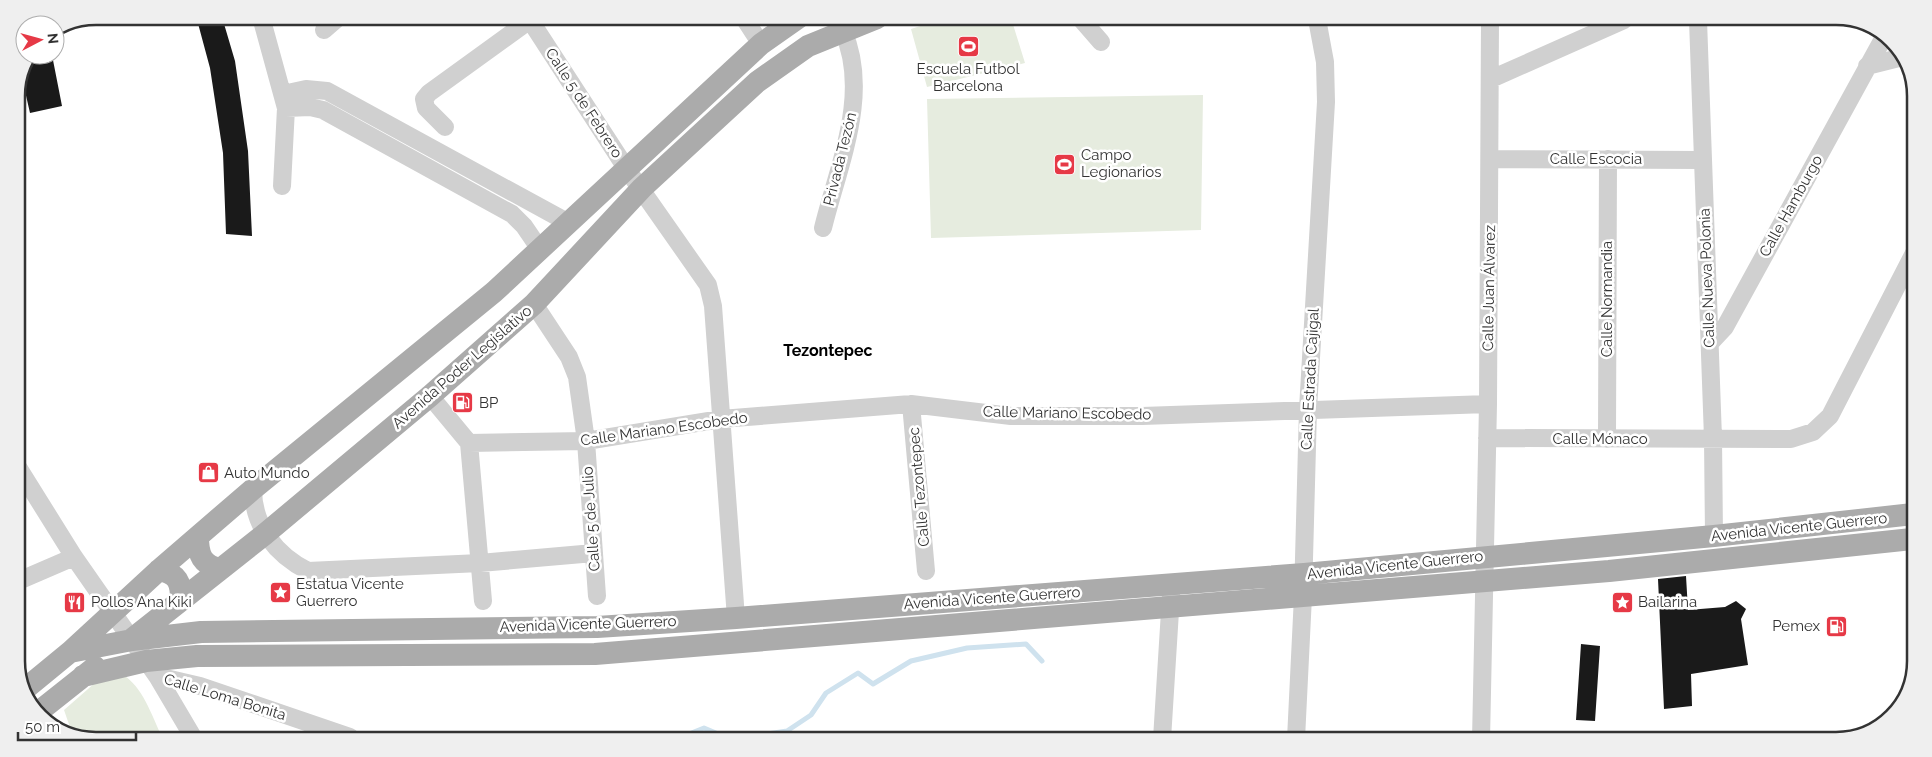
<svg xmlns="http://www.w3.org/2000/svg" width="1932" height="757" viewBox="0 0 1932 757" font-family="Raleway,sans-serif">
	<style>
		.green { fill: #e6ecdf }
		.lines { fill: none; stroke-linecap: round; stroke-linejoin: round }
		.stream { stroke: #cfe2ee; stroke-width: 5 }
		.building { fill: #1a1a1a }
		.minor { stroke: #d0d0d0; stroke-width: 18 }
		.major { stroke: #ababab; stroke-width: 22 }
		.labels { text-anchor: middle; stroke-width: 5; stroke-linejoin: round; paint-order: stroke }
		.poi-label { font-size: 15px; fill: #333; stroke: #fff; text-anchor: start }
		.street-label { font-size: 15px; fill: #333; stroke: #fff }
		.neighbourhood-label { font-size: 16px; font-weight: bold; fill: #000; stroke: #fff }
		.rim { fill: none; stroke: #333; stroke-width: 2.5 }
	</style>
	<rect width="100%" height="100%" fill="#fff"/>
	<path class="green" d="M945 18H1011L1025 63 927 87 911 29Z
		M1203 95 1201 230 931 238 927 99Z
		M122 674C143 687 151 714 162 737L73 736 64 710 104 675Z"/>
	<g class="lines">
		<path class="stream" d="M679 738 704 728 723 736 761 735 787 731 811 715 826 693 858 673 873 684 911 661 967 648 1026 644 1042 661"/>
	</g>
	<path class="building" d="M196 16 222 17 235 61 248 151 252 236 226 234 223 153 210 68Z
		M33 55H52L62 106 30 113 22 78Z
		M1686 576 1688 610 1725 607 1736 601 1746 609 1741 619 1748 665 1691 674 1692 706 1664 709 1658 579Z
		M1581 644 1600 646 1595 721 1576 720Z"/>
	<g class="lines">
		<path class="minor" d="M261 17 286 108 282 186
			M528 17 626 168 708 285 713 306 736 618
			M744 18 761 44
			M1081 19 1101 42
			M1698 20 1713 438 1714 536
			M324 30 339 17
			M1867 66 1903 57
			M1491 79 1624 20
			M283 94 306 89 327 91 567 222
			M286 108 310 107 323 110 512 214 524 226 539 248
			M445 127 426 108 424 99 429 93 530 20
			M1491 159 1702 160
			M823 228C838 166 871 94 843 31
			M534 304 569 357 577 377 586 441 597 596
			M1710 343 1725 327 1884 37
			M430 396 469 443 483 601
			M911 404 926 571
			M1487 438 1791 439 1813 432 1830 416 1914 253
			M1607 439 1608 159
			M469 443 586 441 721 419 911 404 1011 416H1142L1488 404
			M16 464 74 557 157 676 193 737
			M253 489C253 526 276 555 308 571L480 563 594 553
			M16 582 74 557
			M157 676 200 686 350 737
			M1162 739 1171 595
			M1296 739 1303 596 1308 409 1326 102 1325 62 1317 19
			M1481 740 1488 404 1490 20"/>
		<path class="major" d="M198 537C198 555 202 565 220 569
			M159 570C178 574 181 582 181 600
			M131 640 265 534 430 396 534 304 642 188 757 82 808 46 877 18
			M70 652 132 640 201 632 597 627 736 618 1304 574 1714 536 1913 514
			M83 676 146 661 197 656 595 654 1609 571 1912 539
			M25 689 70 652 159 570 253 489 494 292 761 44 798 18
			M37 713 95 667"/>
	</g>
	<defs>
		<symbol id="stadium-square" viewBox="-11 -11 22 22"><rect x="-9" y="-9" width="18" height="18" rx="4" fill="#e63946" stroke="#fff"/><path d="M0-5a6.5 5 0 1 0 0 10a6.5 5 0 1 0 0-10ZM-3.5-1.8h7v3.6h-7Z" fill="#fff"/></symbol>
		<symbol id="fuel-square" viewBox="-11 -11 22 22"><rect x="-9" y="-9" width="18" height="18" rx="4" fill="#e63946" stroke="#fff"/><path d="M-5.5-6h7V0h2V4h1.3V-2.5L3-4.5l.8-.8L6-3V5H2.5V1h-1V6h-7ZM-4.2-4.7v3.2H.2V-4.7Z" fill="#fff"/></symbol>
		<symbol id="shop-square" viewBox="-11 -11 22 22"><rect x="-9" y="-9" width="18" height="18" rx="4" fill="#e63946" stroke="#fff"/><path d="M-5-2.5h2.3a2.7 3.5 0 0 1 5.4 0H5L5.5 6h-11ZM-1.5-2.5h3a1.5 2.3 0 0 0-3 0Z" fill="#fff"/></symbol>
		<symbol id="sight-square" viewBox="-11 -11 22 22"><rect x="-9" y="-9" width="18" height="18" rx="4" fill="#e63946" stroke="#fff"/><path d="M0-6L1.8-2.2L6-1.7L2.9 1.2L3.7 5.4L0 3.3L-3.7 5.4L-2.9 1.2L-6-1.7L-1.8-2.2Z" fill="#fff"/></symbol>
		<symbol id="restaurant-square" viewBox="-11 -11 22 22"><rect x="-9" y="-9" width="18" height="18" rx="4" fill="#e63946" stroke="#fff"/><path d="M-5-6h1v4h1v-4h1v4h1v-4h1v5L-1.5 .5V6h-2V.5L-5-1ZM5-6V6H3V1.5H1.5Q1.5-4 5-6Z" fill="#fff"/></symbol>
	</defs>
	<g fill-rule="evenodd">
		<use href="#stadium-square" x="956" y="34" width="25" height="25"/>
		<use href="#stadium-square" x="1052" y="152" width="25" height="25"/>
		<use href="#fuel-square" x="450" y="390" width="25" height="25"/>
		<use href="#shop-square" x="196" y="460" width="25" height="25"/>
		<use href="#sight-square" x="268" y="580" width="25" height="25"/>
		<use href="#restaurant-square" x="62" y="590" width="25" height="25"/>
		<use href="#sight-square" x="1610" y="590" width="25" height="25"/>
		<use href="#fuel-square" x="1824" y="614" width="25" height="25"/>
	</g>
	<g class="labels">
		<g class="poi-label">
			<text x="968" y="74" text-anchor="middle">Escuela Futbol<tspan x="968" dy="17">Barcelona</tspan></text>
			<text x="1081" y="160">Campo<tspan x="1081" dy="17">Legionarios</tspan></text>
			<text x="479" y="408">BP</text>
			<text x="224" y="478">Auto Mundo</text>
			<text x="296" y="589">Estatua Vicente<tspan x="296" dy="17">Guerrero</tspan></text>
			<text x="91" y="607">Pollos Ana Kiki</text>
			<text x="1638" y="607">Bailarina</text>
			<text x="1820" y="631" text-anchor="end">Pemex</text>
		</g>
		<g class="street-label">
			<text transform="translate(584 103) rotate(57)" y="5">Calle 5 de Febrero</text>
			<text transform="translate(840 159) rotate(-76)" y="5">Privada Tezón</text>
			<text x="1596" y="164">Calle Escocia</text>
			<text transform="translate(1791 206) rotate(-61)" y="5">Calle Hamburgo</text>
			<text transform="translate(1707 278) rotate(-92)" y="5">Calle Nueva Polonia</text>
			<text transform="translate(1489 288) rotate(-89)" y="5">Calle Juan Álvarez</text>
			<text transform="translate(1607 299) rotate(-90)" y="5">Calle Normandia</text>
			<text transform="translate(462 367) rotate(-41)" y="5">Avenida Poder Legislativo</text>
			<text transform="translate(1310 379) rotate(-87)" y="5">Calle Estrada Cajigal</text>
			<text transform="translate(1067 413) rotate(1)" y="5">Calle Mariano Escobedo</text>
			<text transform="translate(664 429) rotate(-8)" y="5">Calle Mariano Escobedo</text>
			<text x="1600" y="444">Calle Mónaco</text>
			<text transform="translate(919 487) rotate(-95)" y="5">Calle Tezontepec</text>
			<text transform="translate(591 519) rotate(-94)" y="5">Calle 5 de Julio</text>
			<text transform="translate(1799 527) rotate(-6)" y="5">Avenida Vicente Guerrero</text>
			<text transform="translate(1395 565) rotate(-6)" y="5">Avenida Vicente Guerrero</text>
			<text transform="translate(992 598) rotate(-4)" y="5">Avenida Vicente Guerrero</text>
			<text transform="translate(588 624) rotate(-2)" y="5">Avenida Vicente Guerrero</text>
			<text transform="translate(225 697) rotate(17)" y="5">Calle Loma Bonita</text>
		</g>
		<g class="neighbourhood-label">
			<text x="828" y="356">Tezontepec</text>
		</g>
	</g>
	<path d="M0 0H1932V757H0ZM96 25H1836A71 71 0 0 1 1907 96V661A71 71 0 0 1 1836 732H96A71 71 0 0 1 25 661V96A71 71 0 0 1 96 25Z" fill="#efefef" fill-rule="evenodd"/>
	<path class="rim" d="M96 25H1836A71 71 0 0 1 1907 96V661A71 71 0 0 1 1836 732H96A71 71 0 0 1 25 661V96A71 71 0 0 1 96 25Z"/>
	<g transform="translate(40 40) rotate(84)"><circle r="24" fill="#ffffff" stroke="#adadad"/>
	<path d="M0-4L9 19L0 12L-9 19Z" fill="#e63946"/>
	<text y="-8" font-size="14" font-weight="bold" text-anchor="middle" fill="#333333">N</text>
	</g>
	<path d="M18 732v8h118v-8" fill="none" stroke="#333333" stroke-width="2.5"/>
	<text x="25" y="732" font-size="15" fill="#333333" stroke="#ffffff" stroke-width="4" paint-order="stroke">50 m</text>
</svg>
